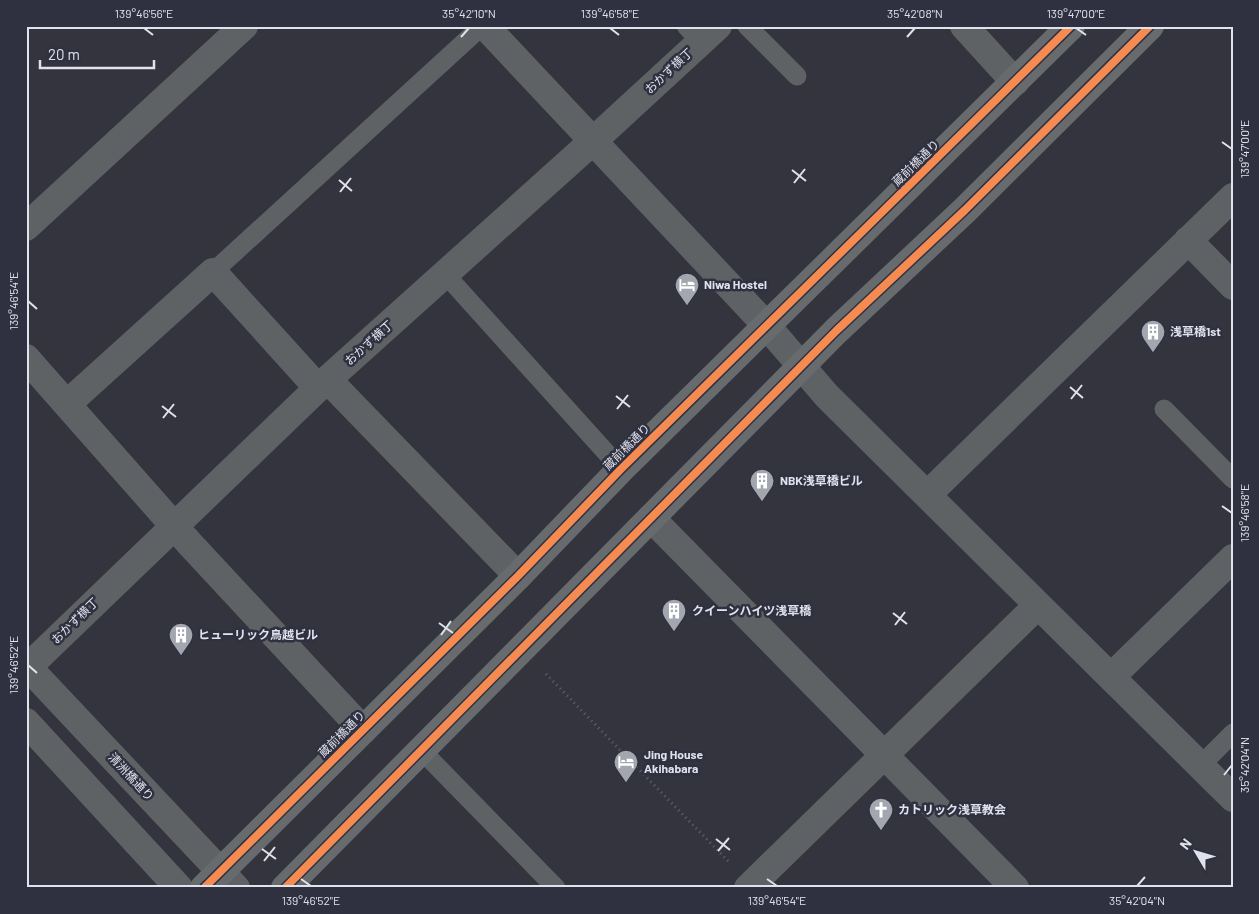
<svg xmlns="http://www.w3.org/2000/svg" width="1259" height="914" viewBox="0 0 1259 914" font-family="Barlow,'Noto Sans JP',sans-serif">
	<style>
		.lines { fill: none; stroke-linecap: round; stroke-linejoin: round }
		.path { stroke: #636568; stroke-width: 3; stroke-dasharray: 1 4; stroke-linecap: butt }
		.service { stroke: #5f6264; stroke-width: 19 }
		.minor { stroke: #5f6264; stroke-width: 28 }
		.tertiary { stroke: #5f6264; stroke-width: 28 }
		.primary { stroke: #676b6e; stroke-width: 28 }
		.cycleway-casing { stroke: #2f3141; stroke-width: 11 }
		.cycleway { stroke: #f68b52; stroke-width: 8 }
		.ticks { fill: none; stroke: #e0e2ec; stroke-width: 2 }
		.labels { text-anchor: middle; stroke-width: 5; stroke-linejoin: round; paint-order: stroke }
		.street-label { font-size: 12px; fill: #e0e2ec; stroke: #2f3141 }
		.poi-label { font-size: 12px; font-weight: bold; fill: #e0e2ec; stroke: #2f3141; text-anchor: start }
		.neatline { fill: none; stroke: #e0e2ec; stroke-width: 2 }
		.ticks-label { font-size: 12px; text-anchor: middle; fill: #e0e2ec }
	</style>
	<rect width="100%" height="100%" fill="#33343d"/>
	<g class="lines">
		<path class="path" d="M546 674 728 861"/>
		<path class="service" d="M686 26 701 42
			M747 26 797 76
			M213 272 482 26
			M445 274 621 469
			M1164 409 1233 479
			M421 750 556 888
			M1200 766 1233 733"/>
		<path class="minor" d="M485 26 766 325 827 396 1233 798
			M964 26 1015 82
			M26 227 244 26
			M1188 240 1233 286
			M26 358 190 544 363 730
			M328 380 518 576
			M67 404 213 272 318 388
			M927 495 1233 197
			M651 518 1015 888
			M28 667 318 388 593 141 718 26
			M1111 677 1233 558
			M748 888 1038 605"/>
		<path class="tertiary" d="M26 665 236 888
			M26 722 179 888"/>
		<path class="primary" d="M204 888 518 576 621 469 1071 26
			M285 888 836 331 965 210 1150 26"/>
		<defs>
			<path id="cycleway" d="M204 888 518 576 621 469 1071 26
				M285 888 836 331 965 210 1150 26"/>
		</defs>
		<use href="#cycleway" class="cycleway-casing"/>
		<use href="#cycleway" class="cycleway"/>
	</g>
	<path class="ticks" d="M144 28 153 35M610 28 619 35M1076 28 1086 35M461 37 469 28M907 37 915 28M1222 142 1232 149M792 170 806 181M339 180 352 191M794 183 805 169M340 192 351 178M28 301 37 309M1070 387 1083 398M616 396 630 407M1071 399 1082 385M162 406 176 417M617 409 628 395M163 418 174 404M1222 506 1232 513M893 613 907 624M439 623 453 633M895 625 905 612M441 635 451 621M28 665 37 673M1224 775 1232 765M716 839 730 850M262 849 276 859M718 851 729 838M264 861 275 847M301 879 311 886M767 879 777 886M1137 886 1145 877"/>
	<defs>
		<symbol id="hotel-pin" viewBox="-11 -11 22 30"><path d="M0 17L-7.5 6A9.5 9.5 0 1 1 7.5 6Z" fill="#a3a5af" stroke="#2f3141"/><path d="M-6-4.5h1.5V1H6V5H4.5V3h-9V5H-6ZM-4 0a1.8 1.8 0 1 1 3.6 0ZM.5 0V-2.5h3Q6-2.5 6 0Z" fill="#fff"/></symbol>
		<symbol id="building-pin" viewBox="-11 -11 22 30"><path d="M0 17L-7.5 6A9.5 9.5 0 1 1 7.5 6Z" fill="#a3a5af" stroke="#2f3141"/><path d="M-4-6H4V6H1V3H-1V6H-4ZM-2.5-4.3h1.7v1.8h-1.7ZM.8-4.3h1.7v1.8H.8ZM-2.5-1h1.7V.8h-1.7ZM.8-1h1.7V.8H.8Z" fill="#fff"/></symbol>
		<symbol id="church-pin" viewBox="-11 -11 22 30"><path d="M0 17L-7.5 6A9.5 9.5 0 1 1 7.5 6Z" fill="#a3a5af" stroke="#2f3141"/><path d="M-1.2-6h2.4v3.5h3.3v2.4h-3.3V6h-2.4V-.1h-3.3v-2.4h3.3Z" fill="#fff"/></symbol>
	</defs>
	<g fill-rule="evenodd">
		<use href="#hotel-pin" x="673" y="271" width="28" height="38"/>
		<use href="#building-pin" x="1139" y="318" width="28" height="38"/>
		<use href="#building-pin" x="748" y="467" width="28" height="38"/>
		<use href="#building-pin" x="660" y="597" width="28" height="38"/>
		<use href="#building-pin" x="167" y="621" width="28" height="38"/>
		<use href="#hotel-pin" x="612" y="748" width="28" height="38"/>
		<use href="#church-pin" x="867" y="796" width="28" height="38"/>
	</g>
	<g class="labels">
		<g class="street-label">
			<text transform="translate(669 71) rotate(-43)" y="4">おかず横丁</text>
			<text transform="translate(916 163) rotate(-44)" y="4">蔵前橋通り</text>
			<text transform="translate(369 343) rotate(-42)" y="4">おかず横丁</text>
			<text transform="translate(627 447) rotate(-45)" y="4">蔵前橋通り</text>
			<text transform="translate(75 621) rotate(-44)" y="4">おかず横丁</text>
			<text transform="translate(342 734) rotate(-45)" y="4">蔵前橋通り</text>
			<text transform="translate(131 777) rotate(47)" y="4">清洲橋通り</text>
		</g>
		<g class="poi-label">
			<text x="704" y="289">Niwa Hostel</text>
			<text x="1170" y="336">浅草橋1st</text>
			<text x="780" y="485">NBK浅草橋ビル</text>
			<text x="692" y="615">クイーンハイツ浅草橋</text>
			<text x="198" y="639">ヒューリック鳥越ビル</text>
			<text x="644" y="759">Jing House<tspan x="644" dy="14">Akihabara</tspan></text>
			<text x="898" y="814">カトリック浅草教会</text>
		</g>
	</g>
	<rect width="1259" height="914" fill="none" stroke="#2f3141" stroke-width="55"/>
	<g transform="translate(1196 852) rotate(308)" stroke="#2f3141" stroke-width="4" paint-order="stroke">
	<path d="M0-4L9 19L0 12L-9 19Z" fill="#e0e2ec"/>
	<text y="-8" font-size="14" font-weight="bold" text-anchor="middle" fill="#e0e2ec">N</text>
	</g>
	<path d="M40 60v8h114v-8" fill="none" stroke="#e0e2ec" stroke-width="2.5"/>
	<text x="48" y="60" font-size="15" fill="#e0e2ec" stroke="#2f3141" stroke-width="4" paint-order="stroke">20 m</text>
	<rect x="28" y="28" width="1204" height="858" class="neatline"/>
	<g class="ticks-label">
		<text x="144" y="18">139°46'56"E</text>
		<text x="469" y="18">35°42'10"N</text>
		<text x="610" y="18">139°46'58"E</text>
		<text x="915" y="18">35°42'08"N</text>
		<text x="1076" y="18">139°47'00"E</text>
		<text transform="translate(1245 149) rotate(-90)" y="4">139°47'00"E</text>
		<text transform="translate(14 301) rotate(-90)" y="4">139°46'54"E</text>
		<text transform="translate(1245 513) rotate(-90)" y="4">139°46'58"E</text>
		<text transform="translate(14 665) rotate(-90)" y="4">139°46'52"E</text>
		<text transform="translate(1245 765) rotate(-90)" y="4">35°42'04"N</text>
		<text x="311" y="905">139°46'52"E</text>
		<text x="777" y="905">139°46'54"E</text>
		<text x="1137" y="905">35°42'04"N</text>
	</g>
</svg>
